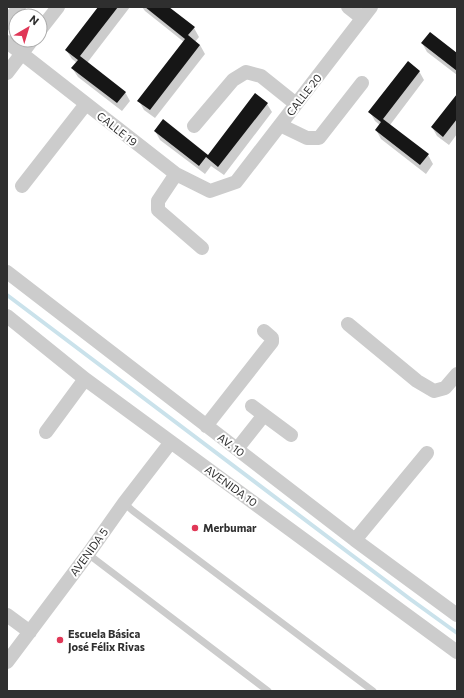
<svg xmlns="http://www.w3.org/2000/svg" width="464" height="698" viewBox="0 0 464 698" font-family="Commissioner,sans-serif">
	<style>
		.shadow { fill: #0003 }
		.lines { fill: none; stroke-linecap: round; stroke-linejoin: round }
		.stream { stroke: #cae2eb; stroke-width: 4 }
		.building { fill: #161616 }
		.lane { stroke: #ccc; stroke-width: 7 }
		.street { stroke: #ccc; stroke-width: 14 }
		.poi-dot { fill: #e03757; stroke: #fff; stroke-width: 1.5 }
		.labels { text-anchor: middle; stroke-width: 4; stroke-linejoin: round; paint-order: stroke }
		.street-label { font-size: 11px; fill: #2f2f2f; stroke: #fff }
		.poi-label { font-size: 11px; font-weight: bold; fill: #2f2f2f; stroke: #fff; text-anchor: start }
	</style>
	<rect width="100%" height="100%" fill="#fff"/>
	<path class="shadow" d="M99 7H130L87 63 125 92 130 101 122 111 78 77 72 68 77 63 72 59 66 50Z
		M142 7H167L194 28 199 37 195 42 200 45 205 54 155 118 144 110 139 101 184 42 145 11Z
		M422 43 457 54V75L427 52Z
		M419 71 424 80 390 125 428 155 433 164 426 174 381 139 376 130 380 125 375 121 370 112Z
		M457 95V134L449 145 437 136 432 127Z
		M267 104 272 112 224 175 211 166 205 174 160 140 155 131 209 156Z"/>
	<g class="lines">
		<path class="stream" d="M7 295 410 599 457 633"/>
	</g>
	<path class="building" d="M98 7H118L80 56 126 92 117 103 71 68 78 60 65 50Z
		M145 7H169L195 27 188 35 200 45 150 110 137 101 185 39Z
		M430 32 457 53V71L421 43Z
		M408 61 420 71 383 119 429 154 420 165 375 130 381 122 368 112Z
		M255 93 268 103 218 167 206 157 199 166 154 131 163 119 208 155Z
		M457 94V119L443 137 431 127Z"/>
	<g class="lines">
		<path class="lane" d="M124 503 133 511 373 691
			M88 554 268 691"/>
		<path class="street" d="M348 7 362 18
			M7 23 19 7
			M40 30 58 7
			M7 42 176 174 210 191 236 182 371 7
			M7 73 32 40
			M280 125 307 138H319L362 83
			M194 126 233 80 246 72 261 76 296 104
			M176 174 158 201V210L202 248
			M22 186 86 104
			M7 272 355 540 457 615
			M7 316 85 379 457 652
			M348 324 417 381 434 391 445 388 457 374
			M252 406 291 435
			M206 426 272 342V338L264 331
			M46 432 85 379
			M237 449 264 415
			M355 540 427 453
			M7 615 30 632
			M7 662 88 554 124 503 171 442"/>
	</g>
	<g class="poi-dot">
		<circle cx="195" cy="528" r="4"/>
		<circle cx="60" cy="640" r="4"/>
	</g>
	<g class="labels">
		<g class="street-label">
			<text transform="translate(304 95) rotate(-52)" y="4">CALLE 20</text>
			<text transform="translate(117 129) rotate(38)" y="4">CALLE 19</text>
			<text transform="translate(231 445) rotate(37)" y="4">AV. 10</text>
			<text transform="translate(231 486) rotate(36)" y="4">AVENIDA 10</text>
			<text transform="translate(89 552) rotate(-54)" y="4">AVENIDA 5</text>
		</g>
		<g class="poi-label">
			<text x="203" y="532">Merbumar</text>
			<text x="68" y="638">Escuela Básica<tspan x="68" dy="13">José Félix Rivas</tspan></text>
		</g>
	</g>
	<rect width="464" height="698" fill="none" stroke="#2f2f2f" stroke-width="16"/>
	<g transform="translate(28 28) rotate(38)"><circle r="19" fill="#ffffff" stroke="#acacac"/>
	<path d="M0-3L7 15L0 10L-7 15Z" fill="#e03757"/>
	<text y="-6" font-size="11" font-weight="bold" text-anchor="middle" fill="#2f2f2f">N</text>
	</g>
</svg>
